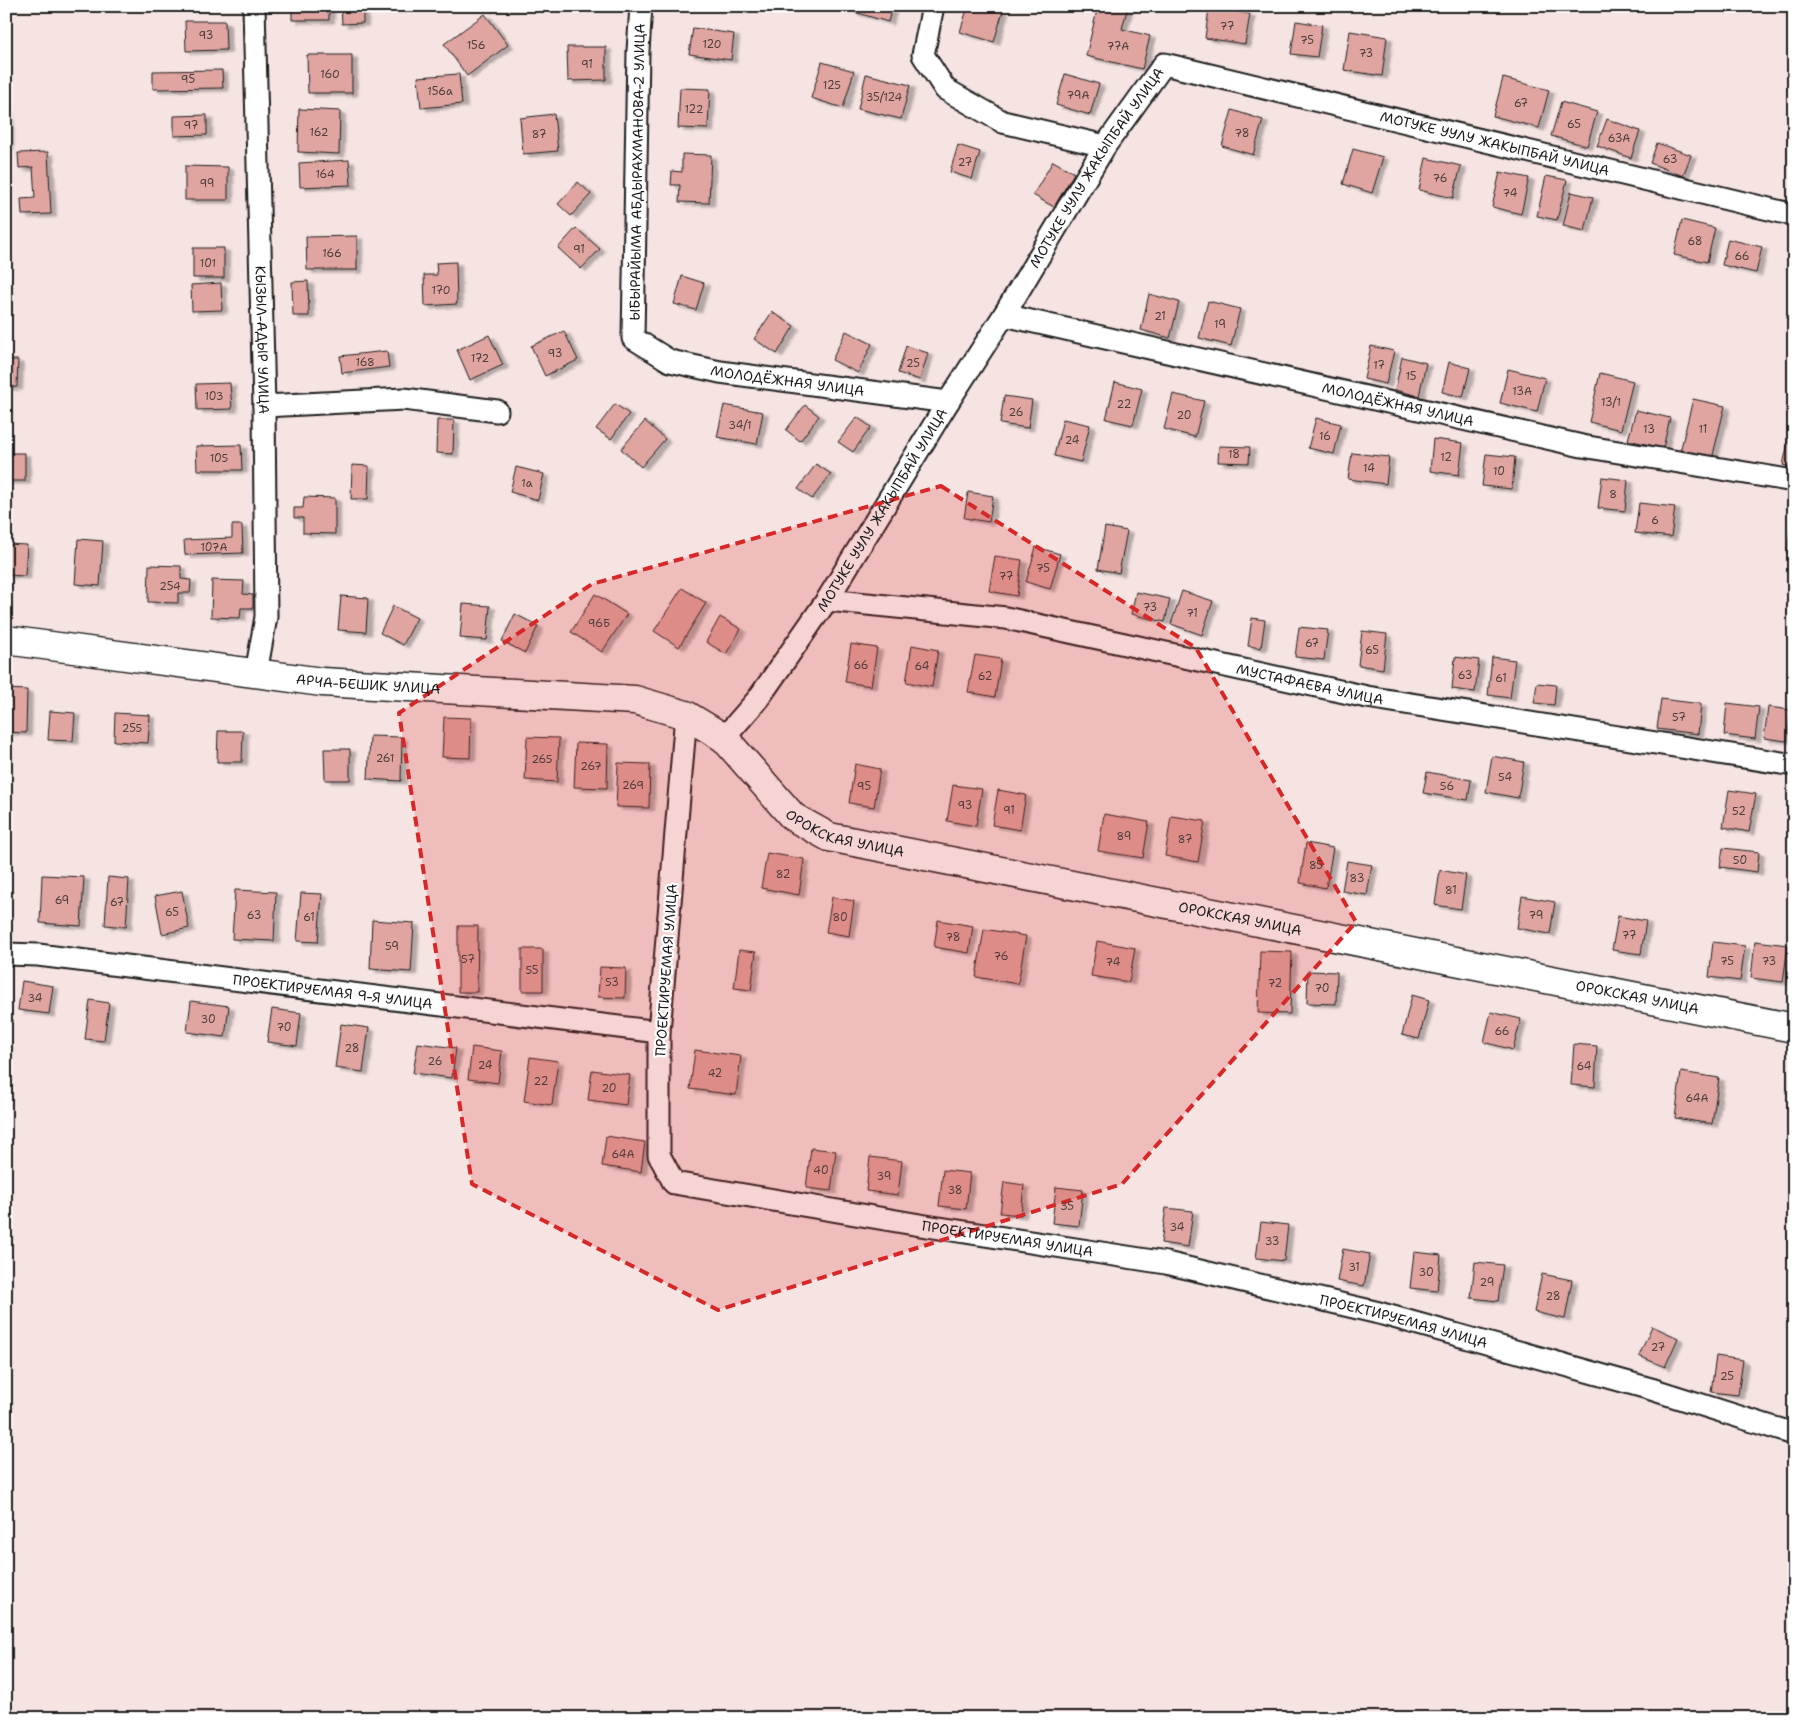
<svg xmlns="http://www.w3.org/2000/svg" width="1800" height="1724" viewBox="0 0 1800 1724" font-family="'Shantell Sans',sans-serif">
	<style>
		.building { fill: #e0a5a0; stroke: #1c1c1c; filter: url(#shadow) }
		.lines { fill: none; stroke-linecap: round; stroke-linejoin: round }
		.street-casing { stroke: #1c1c1c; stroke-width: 25 }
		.secondary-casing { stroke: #1c1c1c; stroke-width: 31 }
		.street { stroke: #fff; stroke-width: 21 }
		.secondary { stroke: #fff; stroke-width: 28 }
		.marked { fill: #d62828; fill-opacity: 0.2; stroke: #d62828; stroke-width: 4; stroke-dasharray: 10 6; stroke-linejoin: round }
		.labels { text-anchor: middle; stroke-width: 4.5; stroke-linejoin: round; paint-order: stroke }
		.number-label { font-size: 11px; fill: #4d3e3d }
		.street-label { font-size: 14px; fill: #1c1c1c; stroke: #fff }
	</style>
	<defs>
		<filter id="shadow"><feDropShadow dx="5.5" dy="3" stdDeviation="1" flood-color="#0004"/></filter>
	</defs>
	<rect width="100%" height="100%" fill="#f6e4e2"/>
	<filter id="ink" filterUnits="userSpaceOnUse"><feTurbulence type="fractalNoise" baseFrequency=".02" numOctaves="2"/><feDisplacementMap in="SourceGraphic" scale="10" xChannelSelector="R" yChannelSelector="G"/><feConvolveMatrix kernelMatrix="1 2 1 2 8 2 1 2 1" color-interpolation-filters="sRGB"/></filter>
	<g filter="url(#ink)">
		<path class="building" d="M292 6H329V20H292Z
			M341 6H363V23L342 24Z
			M486 6H532L486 8Z
			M852 6H892L888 22 851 11Z
			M968 6H987L1003 11 994 42 960 32Z
			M1098 6H1128L1122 29 1150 36 1142 69 1086 56Z
			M1209 8 1250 14 1245 44 1205 38Z
			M485 14 508 45 467 76 444 44Z
			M185 21H225L226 50 186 51Z
			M1296 21 1322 25 1317 57 1291 54Z
			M693 28 734 34 731 60 689 54Z
			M1350 31 1387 37 1382 76 1344 70Z
			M567 47H606V80L568 81Z
			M307 55H352V93H308Z
			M822 62 854 71 843 108 811 98Z
			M222 70 223 88 153 89V71Z
			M459 74 462 104 421 108 418 77Z
			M866 74 910 85 901 119 858 109Z
			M1065 74 1099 84 1090 115 1056 105Z
			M1503 78 1549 90 1539 128 1493 116Z
			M680 88 710 89 708 129 678 128Z
			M1561 102 1597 112 1587 146 1551 136Z
			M6 109H8V148H6Z
			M299 109 340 111 339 154 298 152Z
			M1232 110 1263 120 1253 155 1222 146Z
			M554 114 558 151 523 154 520 118Z
			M207 115V135L174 136V116Z
			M1607 119 1640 131 1631 158 1597 146Z
			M1657 143 1691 155 1683 176 1650 163Z
			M958 145 980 152 972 179 950 172Z
			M1353 149 1383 157 1372 193 1343 184Z
			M48 152 51 214 22 215 21 199 35 198 33 167 19 168 18 153Z
			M682 154 711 155 709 203 679 202 680 185H671L672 171 682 172Z
			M1426 158 1461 166 1453 198 1419 190Z
			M349 160 351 185 300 187 299 163Z
			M1053 161 1074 173 1054 207 1033 195Z
			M185 166 228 167V200H185Z
			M1500 172 1529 178 1521 214 1492 207Z
			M1546 176 1567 180 1557 220 1537 216Z
			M578 182 591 194 571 216 558 204Z
			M1571 192 1593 197 1585 231 1563 226Z
			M1682 220 1715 228 1707 262 1674 255Z
			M576 228 600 249 581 269 558 248Z
			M357 236V270H307L306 237Z
			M1728 239 1762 247 1756 273 1722 265Z
			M193 248H224V278H193Z
			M456 262 457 304 425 306 424 275H437L436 263Z
			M682 276 704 283 696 310 674 304Z
			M308 281 309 316H293L292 282Z
			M221 283 222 310 192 311 191 285Z
			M1149 294 1179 302 1170 338 1141 330Z
			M1208 301 1240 309 1231 346 1199 338Z
			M772 312 794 326 777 354 754 339Z
			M564 331 578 360 545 376 531 346Z
			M846 331 872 344 858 373 832 360Z
			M489 335 503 365 470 380 457 350Z
			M906 346 928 353 920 380 898 373Z
			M1371 346 1394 351 1386 384 1364 379Z
			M387 351 389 367 342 373 340 356Z
			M1402 357 1426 363 1419 396 1395 390Z
			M6 360H18L17 387H6Z
			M1449 362 1470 368 1463 397 1442 392Z
			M1508 369 1545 378 1537 412 1500 403Z
			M1600 373 1633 381 1621 430 1589 422Z
			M1115 382 1142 389 1133 425 1106 419Z
			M230 383 232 409 197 410 196 384Z
			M1173 394 1204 401 1195 437 1164 429Z
			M1004 396 1032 400 1028 428 1000 424Z
			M1693 399 1725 406 1712 459 1680 452Z
			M615 404 629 414 611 439 596 429Z
			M724 405 763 412 757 444 717 437Z
			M805 405 819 416 800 441 786 430Z
			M1636 410 1670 418 1663 448 1628 440Z
			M857 417 871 427 853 452 838 442Z
			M1316 418 1341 424 1334 454 1308 448Z
			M1063 419 1090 425 1081 462 1054 456Z
			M437 420H454L453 454 436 453Z
			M645 421 665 439 641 467 621 449Z
			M1792 425 1794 426V468L1783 465Z
			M1433 439 1463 443 1459 475 1430 471Z
			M241 445 242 470H197L196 446Z
			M1219 446 1250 447 1249 463 1218 462Z
			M6 453H25V481H6Z
			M1352 453 1389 457 1386 484 1348 479Z
			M1486 454 1515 457 1512 489 1482 486Z
			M816 464 831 474 812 499 798 489Z
			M352 465 369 466 368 499H351Z
			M516 467 544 474 538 500 510 492Z
			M1602 477 1628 480 1625 511 1598 508Z
			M968 492 993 496 989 522 964 518Z
			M304 497 335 498V534L303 533V518H294V508H303Z
			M1639 503 1675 507 1671 537 1635 533Z
			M1791 524 1794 525V554L1787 553Z
			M232 525H242L243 553 185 555 184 540 232 538Z
			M1105 527 1127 531 1119 573 1098 569Z
			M78 539 103 541 100 586 75 584Z
			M6 544 27 545 25 576 6 575Z
			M1036 547 1060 554 1050 589 1026 582Z
			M995 556 1022 560 1017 596 989 591Z
			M149 565 181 566V579L191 580 190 593H178V603L148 602Z
			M212 580 244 581 243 594 253 595V608H241L240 618 211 617Z
			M682 588 706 603 679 647 654 631Z
			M1182 591 1213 601 1202 635 1171 624Z
			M1136 592 1170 599 1165 622 1131 614Z
			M595 594 627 614 602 652 571 632Z
			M341 596 368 598 366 632 338 630Z
			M463 604 490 606 487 640 460 638Z
			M393 606 417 618 403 645 380 633Z
			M515 614 538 626 525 653 502 641Z
			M720 617 741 629 726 654 706 642Z
			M1252 618 1265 620 1261 648 1248 646Z
			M1299 627 1328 630 1324 660 1295 657Z
			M1362 631 1387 634 1383 669 1358 665Z
			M851 644 877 648 871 686 845 682Z
			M912 645 938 650 932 687 906 682Z
			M975 655 1001 659 995 697 968 692Z
			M1455 657 1479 660 1475 692 1452 689Z
			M1492 657 1515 660 1510 698 1488 695Z
			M1537 683 1556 685 1554 705 1534 703Z
			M6 689 27 690 26 733 6 732Z
			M1661 699 1701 704 1698 734 1657 729Z
			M1727 703 1759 707 1755 739 1724 735Z
			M1768 707 1791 710 1787 741 1764 738Z
			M50 711 75 713 73 741 48 740Z
			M115 713 150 715 148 743 114 741Z
			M444 717 471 718 470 758 442 757Z
			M218 731H243L242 762H217Z
			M370 736 402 737 401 781 368 779Z
			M527 737 559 738 557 782 525 780Z
			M576 743 608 744 607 788 574 787Z
			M324 749H350V780H325Z
			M1492 756 1524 762 1518 798 1486 792Z
			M618 763 650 764 649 808 616 807Z
			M855 764 880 769 874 807 849 803Z
			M1427 772 1471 780 1468 800 1423 793Z
			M953 785 982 789 976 826 947 821Z
			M998 790 1026 795 1020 830 992 825Z
			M1729 790 1756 794 1749 832 1723 827Z
			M1104 814 1149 822 1143 858 1098 851Z
			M1171 816 1205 821 1198 862 1165 856Z
			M1306 843 1333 848 1326 888 1300 883Z
			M1723 848 1759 852 1757 872 1720 867Z
			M767 853 804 859 799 895 761 888Z
			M1347 861 1372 865 1367 895 1342 891Z
			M1440 870 1466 875 1461 909 1435 905Z
			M42 875 84 877 81 926 40 923Z
			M108 877 129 879 126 927 105 925Z
			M235 890 276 892 274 941 232 939Z
			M182 891 189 928 162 934 155 896Z
			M301 893 322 894 318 942 297 941Z
			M1522 896 1555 902 1550 934 1517 928Z
			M832 897 854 901 849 936 826 932Z
			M1618 916 1646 921 1641 954 1612 950Z
			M372 920 414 923 411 972 370 969Z
			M938 920 973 926 969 953 934 947Z
			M458 926H478L477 992H458Z
			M984 929 1026 936 1018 984 976 977Z
			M1097 941 1135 948 1129 982 1091 976Z
			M1755 941 1788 945 1783 982 1751 978Z
			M1713 942 1745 946 1740 981 1709 977Z
			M522 949H543V991H522Z
			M739 950 756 952 751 990 734 988Z
			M1260 951 1292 952 1290 1014 1258 1013Z
			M600 967 626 968 625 998 598 997Z
			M1308 971 1337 972 1336 1004 1307 1003Z
			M22 981 53 986 49 1014 18 1010Z
			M1412 995 1429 1000 1419 1039 1402 1035Z
			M90 1000 109 1003 104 1041 85 1039Z
			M191 1001 229 1006 225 1037 187 1032Z
			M272 1009 301 1013 297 1046 267 1042Z
			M1491 1012 1521 1019 1513 1050 1484 1042Z
			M341 1024 369 1028 363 1072 335 1068Z
			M418 1043 456 1048 452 1078 413 1073Z
			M1574 1044 1597 1046 1595 1087 1571 1085Z
			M472 1047 502 1051 498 1083 468 1079Z
			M695 1050 741 1056 736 1095 690 1089Z
			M530 1057 558 1061 552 1105 524 1101Z
			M592 1070 630 1075 626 1105 588 1100Z
			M1681 1072 1719 1078 1712 1124 1675 1118Z
			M606 1136 645 1142 641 1172 602 1166Z
			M811 1148 836 1151 831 1191 806 1188Z
			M870 1157 902 1161 898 1195 866 1191Z
			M943 1170 970 1173 966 1209 939 1206Z
			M1004 1182 1024 1185 1021 1215 1000 1213Z
			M1056 1187 1083 1190 1079 1226 1052 1223Z
			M1166 1208 1193 1211 1188 1247 1161 1243Z
			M1261 1222 1288 1225 1284 1261 1256 1258Z
			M1343 1249 1370 1254 1364 1286 1337 1281Z
			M1414 1252 1441 1255 1437 1291 1410 1288Z
			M1475 1262 1503 1265 1498 1301 1471 1298Z
			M1542 1274 1572 1280 1565 1319 1534 1312Z
			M1652 1326 1678 1338 1665 1367 1639 1356Z
			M1716 1356 1743 1360 1738 1395 1711 1392Z"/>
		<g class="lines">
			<defs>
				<g id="street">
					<path id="s1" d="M254 6 264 406 266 617 256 673"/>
					<path id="s2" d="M641 6 638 51 633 338 670 361 720 372 948 402"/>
					<path d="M933 6 923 55 945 89 1003 122 1105 146"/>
					<path id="s3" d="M1004 315 1582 446 1794 481"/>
					<path d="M264 406 404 399 497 411"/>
					<path id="s4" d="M827 600 1006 618 1367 697 1794 765"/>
					<path id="s5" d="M686 715 659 1032V1155L674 1183 920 1225 1166 1263 1379 1313 1651 1389 1794 1434"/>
					<path id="s6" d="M724 738 758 699 827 600 948 402 1004 315 1105 146 1164 64 1794 215"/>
					<path id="s7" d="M6 954 38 955 659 1032"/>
				</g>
				<g id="secondary">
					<path id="s8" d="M6 640 322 682 635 700 686 715 724 738 793 817 829 837 1794 1028"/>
				</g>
			</defs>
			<use href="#street" class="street-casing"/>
			<use href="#secondary" class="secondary-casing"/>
			<use href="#street" class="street"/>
			<use href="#secondary" class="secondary"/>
		</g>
	</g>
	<path class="marked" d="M941 486 1196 648 1356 922 1122 1184 718 1310 472 1184 399 713 592 584Z"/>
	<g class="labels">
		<g class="number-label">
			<text x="1227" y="30">77</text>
			<text x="206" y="39">93</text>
			<text x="1307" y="44">75</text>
			<text x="712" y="48">120</text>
			<text x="476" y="49">156</text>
			<text x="1118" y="50">77А</text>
			<text x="1366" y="57">73</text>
			<text x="587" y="68">91</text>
			<text x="330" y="78">160</text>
			<text x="188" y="83">95</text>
			<text x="832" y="89">125</text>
			<text x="440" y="95">156а</text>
			<text x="1078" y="99">79А</text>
			<text x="884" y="101">35/124</text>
			<text x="1521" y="107">67</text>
			<text x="694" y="113">122</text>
			<text x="1574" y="128">65</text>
			<text x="191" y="129">97</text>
			<text x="319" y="136">162</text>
			<text x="1242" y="137">78</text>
			<text x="539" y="138">87</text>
			<text x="1619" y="142">63А</text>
			<text x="1670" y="163">63</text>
			<text x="965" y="166">27</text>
			<text x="325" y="178">164</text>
			<text x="1440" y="182">76</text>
			<text x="207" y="187">99</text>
			<text x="1510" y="197">74</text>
			<text x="1695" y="245">68</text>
			<text x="579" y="253">91</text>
			<text x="332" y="257">166</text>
			<text x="1742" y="260">66</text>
			<text x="208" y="267">101</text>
			<text x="441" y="294">170</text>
			<text x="1160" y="320">21</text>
			<text x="1220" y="328">19</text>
			<text x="555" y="357">93</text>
			<text x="480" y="362">172</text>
			<text x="365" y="366">168</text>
			<text x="913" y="367">25</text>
			<text x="1379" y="369">17</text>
			<text x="1411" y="380">15</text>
			<text x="1522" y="395">13А</text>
			<text x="214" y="400">103</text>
			<text x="1611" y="406">13/1</text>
			<text x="1124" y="408">22</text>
			<text x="1016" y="416">26</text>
			<text x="1184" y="419">20</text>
			<text x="740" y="429">34/1</text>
			<text x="1649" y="433">13</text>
			<text x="1703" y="433">11</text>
			<text x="1325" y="440">16</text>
			<text x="1072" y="444">24</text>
			<text x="1234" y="458">18</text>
			<text x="1446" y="461">12</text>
			<text x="219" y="462">105</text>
			<text x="1369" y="472">14</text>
			<text x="1499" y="475">10</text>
			<text x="527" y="487">1а</text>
			<text x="1613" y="498">8</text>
			<text x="1655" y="524">6</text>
			<text x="214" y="551">107А</text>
			<text x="1043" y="572">75</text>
			<text x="1006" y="580">77</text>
			<text x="170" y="590">254</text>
			<text x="1150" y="611">73</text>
			<text x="1192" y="617">71</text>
			<text x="599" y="627">96Б</text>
			<text x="1312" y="647">67</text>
			<text x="1372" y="654">65</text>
			<text x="861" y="669">66</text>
			<text x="922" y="670">64</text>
			<text x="1465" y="679">63</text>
			<text x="985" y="680">62</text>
			<text x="1501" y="682">61</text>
			<text x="1679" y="721">57</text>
			<text x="132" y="732">255</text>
			<text x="385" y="762">261</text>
			<text x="542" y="763">265</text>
			<text x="591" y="770">267</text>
			<text x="1505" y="781">54</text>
			<text x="633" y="789">269</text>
			<text x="864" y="790">95</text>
			<text x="1447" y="790">56</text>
			<text x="965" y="809">93</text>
			<text x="1009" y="814">91</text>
			<text x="1739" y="815">52</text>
			<text x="1124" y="840">89</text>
			<text x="1185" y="843">87</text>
			<text x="1740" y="864">50</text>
			<text x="1316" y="869">85</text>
			<text x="783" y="878">82</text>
			<text x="1357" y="882">83</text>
			<text x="1451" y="894">81</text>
			<text x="62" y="904">69</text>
			<text x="117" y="906">67</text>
			<text x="172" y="916">65</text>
			<text x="254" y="919">63</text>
			<text x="1536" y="919">79</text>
			<text x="309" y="921">61</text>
			<text x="840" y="921">80</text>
			<text x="1629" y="939">77</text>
			<text x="953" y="941">78</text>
			<text x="392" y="950">59</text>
			<text x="1001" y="960">76</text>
			<text x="468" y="963">57</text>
			<text x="1727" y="965">75</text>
			<text x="1769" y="965">73</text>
			<text x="1113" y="966">74</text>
			<text x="532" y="974">55</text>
			<text x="612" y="986">53</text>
			<text x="1275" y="987">72</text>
			<text x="1322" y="992">70</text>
			<text x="35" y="1002">34</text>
			<text x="208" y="1023">30</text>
			<text x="284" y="1031">70</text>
			<text x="1502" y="1035">66</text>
			<text x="352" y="1052">28</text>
			<text x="435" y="1065">26</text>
			<text x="485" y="1069">24</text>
			<text x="1584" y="1070">64</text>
			<text x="715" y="1077">42</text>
			<text x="541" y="1085">22</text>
			<text x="609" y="1092">20</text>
			<text x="1697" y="1102">64А</text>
			<text x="623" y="1158">64А</text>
			<text x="821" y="1174">40</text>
			<text x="884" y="1180">39</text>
			<text x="955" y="1194">38</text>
			<text x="1067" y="1210">35</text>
			<text x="1177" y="1231">34</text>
			<text x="1272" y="1245">33</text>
			<text x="1354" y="1271">31</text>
			<text x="1426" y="1276">30</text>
			<text x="1487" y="1286">29</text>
			<text x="1553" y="1300">28</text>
			<text x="1658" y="1351">27</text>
			<text x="1727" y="1380">25</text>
		</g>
		<g class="street-label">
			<text dy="5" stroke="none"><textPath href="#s6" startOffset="1146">МОТУКЕ УУЛУ ЖАКЫПБАЙ УЛИЦА</textPath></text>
			<text dy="5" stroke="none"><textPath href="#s6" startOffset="682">МОТУКЕ УУЛУ ЖАКЫПБАЙ УЛИЦА</textPath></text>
			<text transform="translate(637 172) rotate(-89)" y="5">ЫБЫРАЙЫМА АБДЫРАХМАНОВА-2 УЛИЦА</text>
			<text dy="5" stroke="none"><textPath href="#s1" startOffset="334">КЫЗЫЛ-АДЫР УЛИЦА</textPath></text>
			<text dy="5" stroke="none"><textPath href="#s2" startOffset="495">МОЛОДЁЖНАЯ УЛИЦА</textPath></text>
			<text dy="5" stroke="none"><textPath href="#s3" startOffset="404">МОЛОДЁЖНАЯ УЛИЦА</textPath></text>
			<text dy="5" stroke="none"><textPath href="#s6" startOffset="278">МОТУКЕ УУЛУ ЖАКЫПБАЙ УЛИЦА</textPath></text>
			<text dy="5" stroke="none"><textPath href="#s8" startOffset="365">АРЧА-БЕШИК УЛИЦА</textPath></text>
			<text dy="5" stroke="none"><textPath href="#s4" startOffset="491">МУСТАФАЕВА УЛИЦА</textPath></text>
			<text dy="5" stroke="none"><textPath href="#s8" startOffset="890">ОРОКСКАЯ УЛИЦА</textPath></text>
			<text dy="5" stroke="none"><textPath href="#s8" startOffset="1295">ОРОКСКАЯ УЛИЦА</textPath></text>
			<text transform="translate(666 970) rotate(-86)" y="5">ПРОЕКТИРУЕМАЯ УЛИЦА</text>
			<text dy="5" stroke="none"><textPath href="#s7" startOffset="329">ПРОЕКТИРУЕМАЯ 9-Я УЛИЦА</textPath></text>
			<text dy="5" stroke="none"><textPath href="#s8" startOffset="1700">ОРОКСКАЯ УЛИЦА</textPath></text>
			<text dy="5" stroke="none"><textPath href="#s5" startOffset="811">ПРОЕКТИРУЕМАЯ УЛИЦА</textPath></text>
			<text dy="5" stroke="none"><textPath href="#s5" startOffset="1216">ПРОЕКТИРУЕМАЯ УЛИЦА</textPath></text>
		</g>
	</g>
	<rect width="1800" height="1724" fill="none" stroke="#fff" stroke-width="25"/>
	<rect x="12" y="12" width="1775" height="1699" fill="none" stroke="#1c1c1c" stroke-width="2" filter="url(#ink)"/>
</svg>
